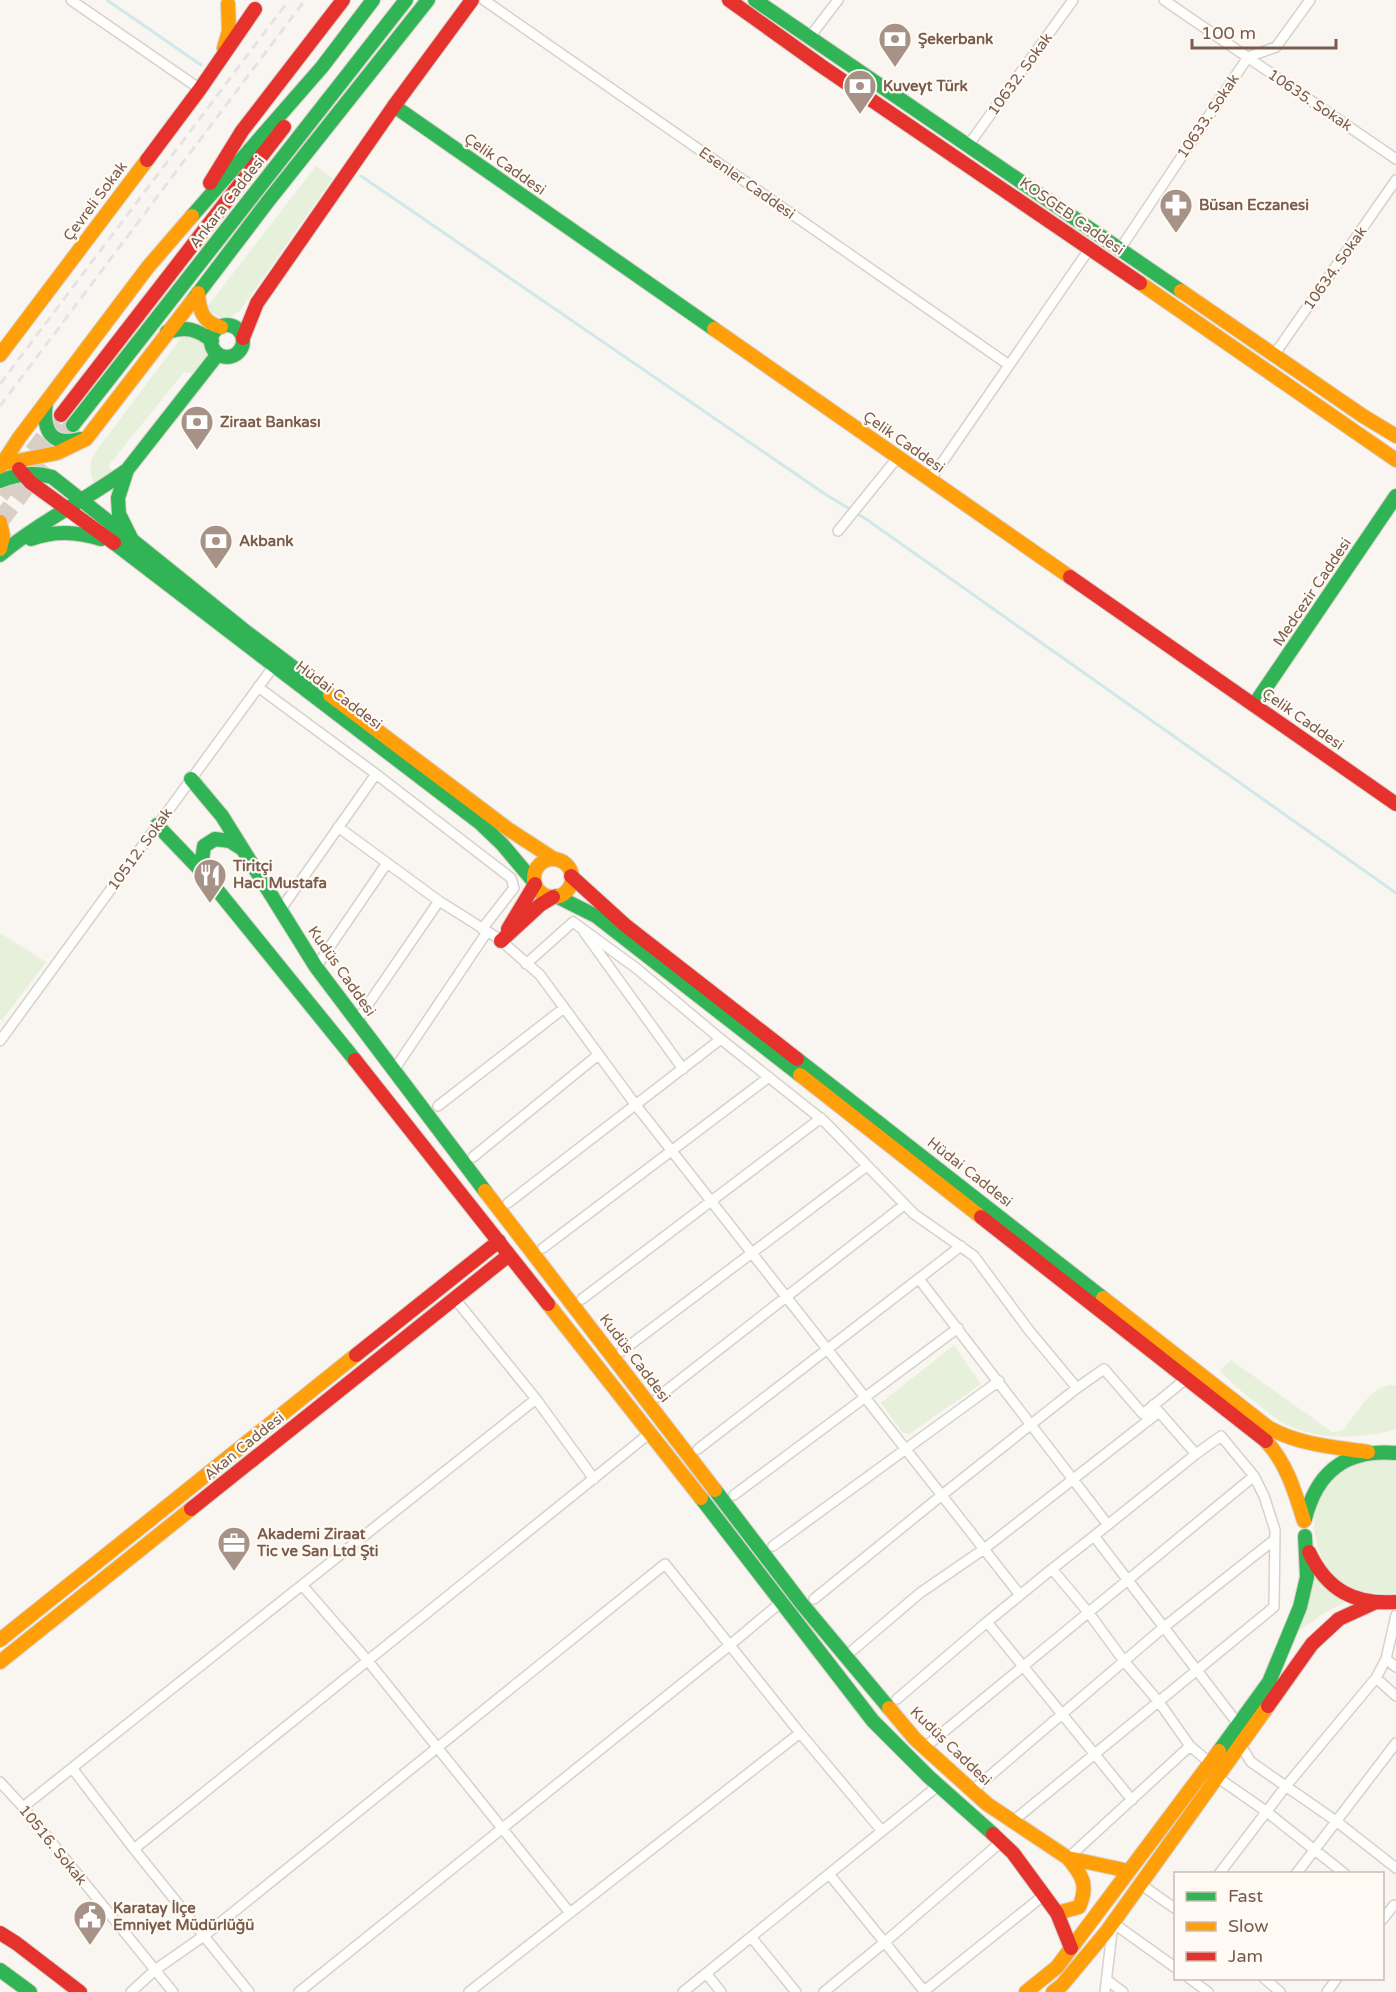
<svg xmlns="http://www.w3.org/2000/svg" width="1396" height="1992" viewBox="0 0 1396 1992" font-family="'Varela Round',sans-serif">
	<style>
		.green { fill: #e7f0db }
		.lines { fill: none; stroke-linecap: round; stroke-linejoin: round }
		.stream { stroke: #d0e8ea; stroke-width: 3 }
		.highway-tunnel { stroke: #d9cfc7; stroke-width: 18; stroke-dasharray: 18 9; stroke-linecap: butt }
		.street-casing { stroke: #d7d1cb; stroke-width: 12 }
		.fast-casing { stroke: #d9d2cb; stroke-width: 16 }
		.slow-casing { stroke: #d9d2cb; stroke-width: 16 }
		.jam-casing { stroke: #d9d2cb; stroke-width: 16 }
		.street { stroke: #fefefd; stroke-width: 9 }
		.fast { stroke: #30b455; stroke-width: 14 }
		.slow { stroke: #ff9f0a; stroke-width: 14 }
		.jam { stroke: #e5322d; stroke-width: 14 }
		.rail { stroke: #e6e3e7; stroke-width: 3; stroke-dasharray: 9 6; stroke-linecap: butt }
		.labels { text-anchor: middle; stroke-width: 4.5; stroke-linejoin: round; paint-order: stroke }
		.poi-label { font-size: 15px; font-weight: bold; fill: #7a5c4d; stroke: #fffaf3; text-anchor: start }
		.street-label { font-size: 15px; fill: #7a5c4d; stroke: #fffaf3 }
	</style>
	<rect width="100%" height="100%" fill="#f9f5f0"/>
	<path class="green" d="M316 166 333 178 241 309C228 323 218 321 207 307Z
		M184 334 198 338 212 357 197 374 184 372 109 465 114 475 95 487C90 475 88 465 94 454Z
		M0 933 46 962 2 1020 0 1019Z
		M954 1345 981 1384 909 1434 902 1432 881 1403Z
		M1231 1360 1332 1432 1342 1431C1357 1415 1370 1383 1396 1385V1429C1365 1439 1317 1440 1287 1425 1275 1419 1264 1409 1254 1401 1241 1391 1230 1382 1220 1370Z
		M1375 1457 1396 1459V1593C1382 1594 1368 1595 1355 1589 1312 1571 1300 1510 1334 1477 1346 1466 1360 1462 1375 1457Z
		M1311 1566 1349 1600 1324 1613 1299 1631 1308 1598Z"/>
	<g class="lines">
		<path class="stream" d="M107 0 201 65
			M361 176 825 494 866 519 1396 893"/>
		<path class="highway-tunnel" d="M0 495 57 421
			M0 521 73 425"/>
		<defs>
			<path id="street" d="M71 0 200 89
				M484 0 1009 365
				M1164 0 1396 159
				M809 38 838 0
				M967 147 1073 0
				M1120 249 1248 57 1276 47 1310 0
				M1274 355 1396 180
				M930 480 1090 248
				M838 531 898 457
				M258 687 376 774 511 878 514 888 482 929
				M338 827 439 901 498 938 540 975 635 1104 1020 1595
				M281 909 376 774
				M584 932 683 1069
				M526 964 573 922 636 968 717 1036 825 1122 914 1214 974 1256 1028 1329 1077 1388 1104 1369 1143 1414 1187 1378
				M316 967 387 863
				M356 1022 439 901
				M0 1041 276 663
				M394 1070 487 932
				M438 1106 564 1008
				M473 1157 598 1055
				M508 1203 721 1039
				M543 1248 769 1077
				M919 1279 1108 1525
				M455 1299 536 1399 594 1479
				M582 1299 821 1118
				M622 1351 867 1166
				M658 1397 904 1205
				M698 1449 961 1246
				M1196 1454 1094 1536 1238 1724
				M734 1495 958 1328
				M773 1546 999 1381
				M1052 1569 1094 1536
				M302 1585 368 1661 570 1913
				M814 1599 942 1495 1077 1388
				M987 1622 1132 1800
				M853 1650 920 1593 984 1549 1159 1412
				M1386 1659 1396 1667
				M1376 1678 1396 1696
				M897 1699 987 1622 1052 1569 1088 1612 1124 1661 1159 1702 1190 1746
				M1240 1744 1251 1762 1336 1821 1396 1868
				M924 1748 1254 1476
				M72 1768 134 1849 249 1992
				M1217 1777 1267 1812 1345 1874
				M0 1782 23 1807 173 1992
				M972 1791 1164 1627 1274 1540
				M23 1807 536 1399
				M1013 1821 1274 1607 1275 1530 1264 1496 1254 1476 1221 1436 1196 1454 1153 1405
				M134 1849 650 1433
				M1068 1858 1190 1746 1210 1763
				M829 1874 925 1992
				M1219 1874 1286 1786 1376 1678 1386 1659 1396 1615
				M1296 1874 1396 1743
				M1140 1884 1176 1909
				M1382 1920 1394 1905
				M751 1937 796 1992
				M706 1973 721 1992
				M1189 1978 1208 1992
				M1264 1978 1280 1992
				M1107 1980 1123 1992
				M131 1992 155 1970 205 1935 665 1564 800 1733
				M299 1992 730 1645 780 1603
				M469 1992 800 1733 882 1831
				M683 1992 939 1785
				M824 1992 885 1942 1001 1842
				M923 1992 1044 1895
				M1105 1992 1113 1923 1176 1968
				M1327 1992 1337 1978"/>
			<path id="fast" d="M755 0 1181 291
				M394 106 714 329
				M192 216 322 67 373 0
				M193 300 269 200 428 0
				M211 341a16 16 0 1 1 32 0a16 16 0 1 1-32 0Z
				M167 332C186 326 197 329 212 341
				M218 354 127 470 118 498 119 514 132 540 245 631 330 695
				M46 403C42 430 51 447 80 439
				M73 425 406 0
				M0 481C17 474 34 471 52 477L132 540
				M31 539C55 530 77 532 101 539
				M114 543 480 823 502 844 534 882
				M0 555C39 522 86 500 127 470
				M1254 705 1396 496
				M191 779 222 816 316 967 485 1191
				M157 825 205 875 355 1060
				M205 874 202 860 204 846 215 839 230 841 241 848
				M556 896 596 916 800 1075
				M797 1059 1103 1298
				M715 1490 802 1604 889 1708
				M701 1498 873 1721 929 1777 993 1834
				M1305 1519C1317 1471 1346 1449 1396 1453
				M1219 1751 1269 1682 1300 1607 1307 1577 1305 1536
				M0 1970 30 1992"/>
			<path id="slow" d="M224 48 229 31 228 4
				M1140 283 1396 460
				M1181 291 1363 416 1396 436
				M198 293C199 310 203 323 221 327
				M714 329 1070 577
				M0 355 147 160
				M2 464 57 453 86 439 193 300
				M0 467 19 438 148 267 192 216
				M0 522 3 536 0 549
				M330 695 508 829 554 859
				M534 878a19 19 0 1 1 38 0a19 19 0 1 1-38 0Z
				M800 1075 981 1217
				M485 1191 715 1490
				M1103 1298 1269 1428C1300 1445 1334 1447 1368 1452
				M548 1304 701 1498
				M1266 1441C1287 1464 1295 1492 1304 1521
				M0 1640 356 1355
				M0 1662 191 1509
				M889 1708 915 1739 987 1804 1068 1858 1129 1871
				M1057 1913 1079 1907C1089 1885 1082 1875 1068 1858
				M1026 1992 1057 1967 1219 1751
				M1053 1992 1062 1985 1107 1931 1268 1706"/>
			<path id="jam" d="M729 0 820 65 1140 283
				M147 160 200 89 255 9
				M210 183 242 131 343 0
				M243 338 257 303 394 106 472 0
				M61 415 284 127
				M19 469 30 482 114 543
				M1070 577 1396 804
				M571 876 625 925 797 1059
				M508 929 535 884
				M501 941 540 905 553 897
				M355 1060 548 1304
				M981 1217 1266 1441
				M356 1355 499 1241
				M191 1509 509 1255
				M1309 1552C1327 1590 1354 1605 1396 1602
				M1268 1706 1312 1644 1339 1619 1374 1603
				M993 1834 1013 1853 1057 1913 1071 1948
				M0 1933 16 1943 80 1992"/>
		</defs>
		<use href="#street" class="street-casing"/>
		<use href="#fast" class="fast-casing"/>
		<use href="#slow" class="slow-casing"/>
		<use href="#jam" class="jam-casing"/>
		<use href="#street" class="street"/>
		<use href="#fast" class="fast"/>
		<use href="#slow" class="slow"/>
		<use href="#jam" class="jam"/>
		<path class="rail" d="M0 384 289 0
			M0 406 305 0"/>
	</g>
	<defs>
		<symbol id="bank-pin" viewBox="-11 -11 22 30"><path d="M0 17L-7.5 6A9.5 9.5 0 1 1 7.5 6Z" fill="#a69286" stroke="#fffaf3"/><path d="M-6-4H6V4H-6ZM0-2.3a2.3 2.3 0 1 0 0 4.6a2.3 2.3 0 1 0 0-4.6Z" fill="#fff"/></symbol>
		<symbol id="pharmacy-pin" viewBox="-11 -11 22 30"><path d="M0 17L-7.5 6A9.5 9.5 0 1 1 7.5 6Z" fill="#a69286" stroke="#fffaf3"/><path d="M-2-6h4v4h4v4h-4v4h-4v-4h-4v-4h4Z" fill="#fff"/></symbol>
		<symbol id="restaurant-pin" viewBox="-11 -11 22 30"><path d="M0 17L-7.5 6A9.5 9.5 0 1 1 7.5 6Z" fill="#a69286" stroke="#fffaf3"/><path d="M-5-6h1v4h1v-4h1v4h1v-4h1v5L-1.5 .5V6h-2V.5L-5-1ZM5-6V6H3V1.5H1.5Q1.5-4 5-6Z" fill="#fff"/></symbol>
		<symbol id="office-pin" viewBox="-11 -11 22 30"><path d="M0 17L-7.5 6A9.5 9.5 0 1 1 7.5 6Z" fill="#a69286" stroke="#fffaf3"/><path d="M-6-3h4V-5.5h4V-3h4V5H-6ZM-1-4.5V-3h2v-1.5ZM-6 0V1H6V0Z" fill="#fff"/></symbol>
		<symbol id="civic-pin" viewBox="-11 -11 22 30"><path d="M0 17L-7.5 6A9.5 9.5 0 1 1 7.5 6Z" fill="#a69286" stroke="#fffaf3"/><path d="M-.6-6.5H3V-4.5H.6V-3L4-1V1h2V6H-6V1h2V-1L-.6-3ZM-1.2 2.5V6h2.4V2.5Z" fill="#fff"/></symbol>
	</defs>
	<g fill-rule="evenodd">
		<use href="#bank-pin" x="876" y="20" width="38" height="52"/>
		<use href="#bank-pin" x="841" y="67" width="38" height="52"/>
		<use href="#pharmacy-pin" x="1157" y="186" width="38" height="52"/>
		<use href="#bank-pin" x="178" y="403" width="38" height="52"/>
		<use href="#bank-pin" x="197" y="522" width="38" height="52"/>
		<use href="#restaurant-pin" x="191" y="856" width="38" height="52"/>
		<use href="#office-pin" x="215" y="1524" width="38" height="52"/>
		<use href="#civic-pin" x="71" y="1898" width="38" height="52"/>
	</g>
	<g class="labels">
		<g class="poi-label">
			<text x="918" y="44">Şekerbank</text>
			<text x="883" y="91">Kuveyt Türk</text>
			<text x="1199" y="210">Büsan Eczanesi</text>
			<text x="220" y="427">Ziraat Bankası</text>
			<text x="239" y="546">Akbank</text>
			<text x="233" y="871">Tiritçi<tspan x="233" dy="17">Hacı Mustafa</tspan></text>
			<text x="257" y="1539">Akademi Ziraat<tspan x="257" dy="17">Tic ve San Ltd Şti</tspan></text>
			<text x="113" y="1913">Karatay İlçe<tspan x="113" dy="17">Emniyet Müdürlüğü</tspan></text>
		</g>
		<g class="street-label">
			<text transform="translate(1020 74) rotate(-54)" y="5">10632. Sokak</text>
			<text transform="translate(1310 100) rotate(34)" y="5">10635. Sokak</text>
			<text transform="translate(1208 116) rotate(-56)" y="5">10633. Sokak</text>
			<text transform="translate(505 164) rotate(35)" y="5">Çelik Caddesi</text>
			<text transform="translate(747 183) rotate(35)" y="5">Esenler Caddesi</text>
			<text transform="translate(95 201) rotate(-53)" y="5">Çevreli Sokak</text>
			<text transform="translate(227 202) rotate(-52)" y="5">Ankara Caddesi</text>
			<text transform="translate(1072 216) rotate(35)" y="5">KOSGEB Caddesi</text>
			<text transform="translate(1335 268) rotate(-55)" y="5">10634. Sokak</text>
			<text transform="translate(904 442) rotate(35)" y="5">Çelik Caddesi</text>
			<text transform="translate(1312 592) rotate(-56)" y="5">Medcezir Caddesi</text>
			<text transform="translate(339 695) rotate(37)" y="5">Hüdai Caddesi</text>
			<text transform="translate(1303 719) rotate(35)" y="5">Çelik Caddesi</text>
			<text transform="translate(140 849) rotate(-54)" y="5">10512. Sokak</text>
			<text transform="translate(342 971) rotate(55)" y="5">Kudüs Caddesi</text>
			<text transform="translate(970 1172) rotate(38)" y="5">Hüdai Caddesi</text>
			<text transform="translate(635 1358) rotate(53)" y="5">Kudüs Caddesi</text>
			<text transform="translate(244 1446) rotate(-39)" y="5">Akan Caddesi</text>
			<text transform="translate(951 1746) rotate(44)" y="5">Kudüs Caddesi</text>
			<text transform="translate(53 1845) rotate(51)" y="5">10516. Sokak</text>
		</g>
	</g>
	<rect x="1174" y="1872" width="210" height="108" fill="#fffaf3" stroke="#cabbb1" stroke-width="1.5"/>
	<rect x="1186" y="1892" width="30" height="9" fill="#30b455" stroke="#cabbb1" stroke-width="1.5"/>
	<text x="1228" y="1902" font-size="18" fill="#7a5c4d">Fast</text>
	<rect x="1186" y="1922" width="30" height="9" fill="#ff9f0a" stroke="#cabbb1" stroke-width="1.5"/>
	<text x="1228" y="1932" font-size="18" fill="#7a5c4d">Slow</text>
	<rect x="1186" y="1952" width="30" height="9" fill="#e5322d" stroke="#cabbb1" stroke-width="1.5"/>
	<text x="1228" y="1962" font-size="18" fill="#7a5c4d">Jam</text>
	<path d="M1192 39v9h144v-9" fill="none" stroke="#7a5c4d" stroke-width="3"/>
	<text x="1201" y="39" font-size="18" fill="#7a5c4d" stroke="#fffaf3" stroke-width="4.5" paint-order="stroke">100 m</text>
</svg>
